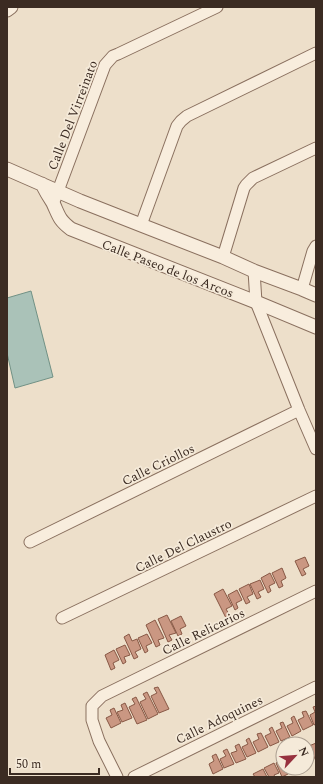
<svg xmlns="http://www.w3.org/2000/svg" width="323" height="784" viewBox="0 0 323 784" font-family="Spectral,serif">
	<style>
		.water { fill: #aac2b8; stroke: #719185 }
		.building { fill: #ca9782; stroke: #885845 }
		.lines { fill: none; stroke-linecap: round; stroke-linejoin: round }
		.minor-casing { stroke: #8a705f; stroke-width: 13 }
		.tertiary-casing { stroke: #8a705f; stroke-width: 15 }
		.minor { stroke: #f8eddd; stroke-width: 11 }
		.tertiary { stroke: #f8eddd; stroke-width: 13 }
		.labels { text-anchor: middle; stroke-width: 3.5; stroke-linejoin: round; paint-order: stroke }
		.street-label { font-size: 13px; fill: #3b2b22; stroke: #f5ead9 }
	</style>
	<rect width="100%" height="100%" fill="#eddfca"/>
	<path class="water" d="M31 291 53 377 15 388 7 353V298Z"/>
	<path class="building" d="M305 557 309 566 303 569 306 574 302 576 295 561Z
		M282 568 286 578 281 581 283 586 279 588 272 573Z
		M270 573 275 583 269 586 271 591 268 593 261 578Z
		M260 580 264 589 258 592 261 597 257 599 250 584Z
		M249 584 253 594 247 597 250 602 246 604 239 589Z
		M223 589 232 606 226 609 231 618 227 620 214 594Z
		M237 590 242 600 236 603 238 608 235 610 228 595Z
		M167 615 176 633 169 635 172 640 168 642 158 619Z
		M181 616 186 626 180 629 182 634 178 636 171 621Z
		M155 620 164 638 158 640 160 645 156 647 146 625Z
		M129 634 132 641 137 639 141 649 135 652 138 657 134 659 124 637Z
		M147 634 152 643 146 646 148 651 145 653 138 638Z
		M125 645 130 655 124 657 126 662 123 664 116 649Z
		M114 650 119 660 113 663 115 668 111 670 105 655Z
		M158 687 169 709 159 713 151 696 157 693 154 688Z
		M147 692 158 714 148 719 140 702 146 699 143 694Z
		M136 697 147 720 137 724 129 707 135 704 132 699Z
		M125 703 132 718 122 722 117 712 123 710 121 705Z
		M316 706V724L314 725 310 715 315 712 313 707Z
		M114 708 121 723 111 728 106 718 112 715 110 710Z
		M306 711 313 725 303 730 298 720 304 717 302 712Z
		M294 716 301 731 292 736 287 726 293 723 291 718Z
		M283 722 290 737 281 741 276 731 282 728 280 723Z
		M272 727 279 742 270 746 265 736 271 733 269 729Z
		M261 733 268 747 258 752 253 742 259 739 257 734Z
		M249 738 256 753 247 757 242 747 248 744 246 740Z
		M316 743V761L309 746Z
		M239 744 246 759 236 763 231 753 237 751 235 746Z
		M307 747 312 757 308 759 310 764 307 765Z
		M227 749 234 764 224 768 220 759 226 756 223 751Z
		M216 754 223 769 213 774 209 764 214 761 212 756Z
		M283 759V768H290L286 770 288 774 282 777 276 763Z
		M274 763 279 773 274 775 275 777H269L264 768Z
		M263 769 267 777H255L253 774Z"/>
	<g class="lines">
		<defs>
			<path id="minor" d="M55 199 105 65 113 56 118 54 217 7
				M141 225 177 126 181 121 187 116 316 53
				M223 257 244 188 246 185 253 178 316 148
				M254 271 256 302 299 410 316 449
				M302 289 313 251 316 246
				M30 542 299 410
				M62 618 316 496
				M117 777 99 741 92 720V706L102 696 316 591
				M134 777 316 687"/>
			<path id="tertiary" d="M7 10 11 7
				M7 169 80 201 141 225 223 257 254 271 302 289 316 295
				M42 184C45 190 49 197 53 203 59 216 59 220 71 229L256 302 316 327"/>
		</defs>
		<use href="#minor" class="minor-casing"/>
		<use href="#tertiary" class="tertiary-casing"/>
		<use href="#minor" class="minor"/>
		<use href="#tertiary" class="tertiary"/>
	</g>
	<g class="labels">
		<g class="street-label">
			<text transform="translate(72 115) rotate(-69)" y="5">Calle Del Virreinato</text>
			<text transform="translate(168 268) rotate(21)" y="5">Calle Paseo de los Arcos</text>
			<text transform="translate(158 464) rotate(-26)" y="5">Calle Criollos</text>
			<text transform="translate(183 545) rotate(-26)" y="5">Calle Del Claustro</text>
			<text transform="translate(203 631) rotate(-26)" y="5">Calle Relicarios</text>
			<text transform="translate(219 719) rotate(-26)" y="5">Calle Adoquines</text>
		</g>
	</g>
	<rect width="323" height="784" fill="none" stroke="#3b2b22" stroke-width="16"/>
	<g transform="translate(295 756) rotate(64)"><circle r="19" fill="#f5ead9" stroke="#ab9e90"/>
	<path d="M0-3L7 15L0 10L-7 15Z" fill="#97313e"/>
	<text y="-6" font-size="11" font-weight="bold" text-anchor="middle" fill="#3b2b22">N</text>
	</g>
	<path d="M10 768v6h89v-6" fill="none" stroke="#3b2b22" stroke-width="2"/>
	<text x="16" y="768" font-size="12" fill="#3b2b22" stroke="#f5ead9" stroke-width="3" paint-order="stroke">50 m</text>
</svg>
